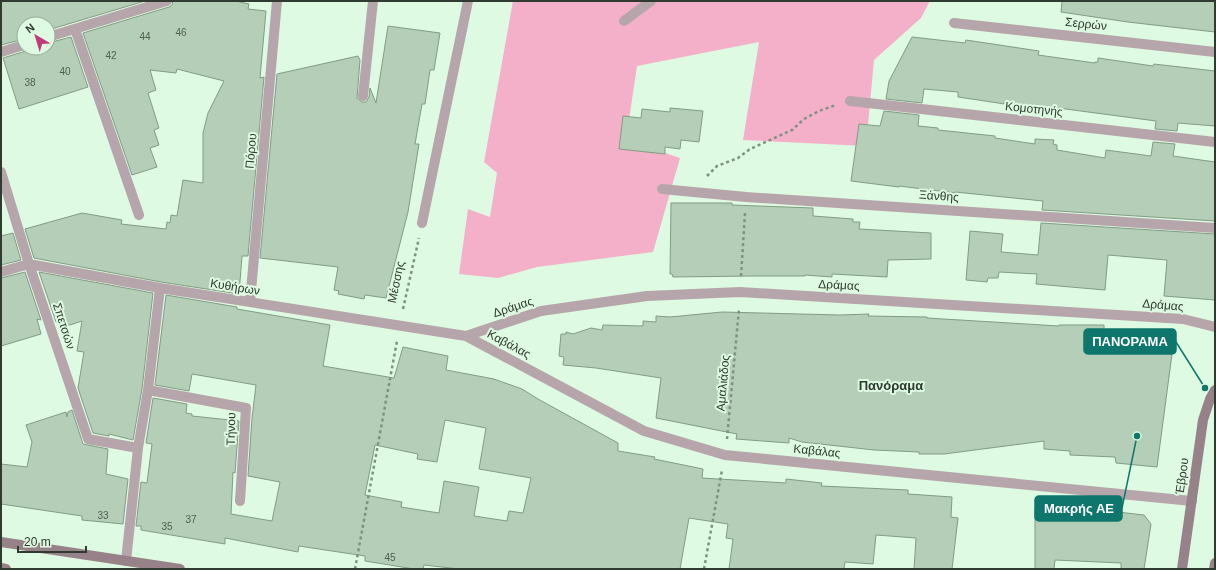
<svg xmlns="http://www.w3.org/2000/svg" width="1216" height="570" viewBox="0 0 1216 570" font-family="Helvetica,sans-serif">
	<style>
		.green { fill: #f4b0c9 }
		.building { fill: #b4ceb7; stroke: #829b84; fill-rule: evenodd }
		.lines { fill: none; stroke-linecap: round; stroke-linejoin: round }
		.path { stroke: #7f9282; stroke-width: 2.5; stroke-dasharray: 3 3; stroke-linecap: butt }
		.lane { stroke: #b6a6ab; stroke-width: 10 }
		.street { stroke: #b6a6ab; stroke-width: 10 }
		.secondary { stroke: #988289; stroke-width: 10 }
		.labels { text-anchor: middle; stroke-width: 4; stroke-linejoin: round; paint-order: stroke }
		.number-label { font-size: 10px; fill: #505f52 }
		.street-label { font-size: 12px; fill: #2f3a31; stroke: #dffae2 }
		.neighbourhood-label { font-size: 13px; font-weight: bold; fill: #2f3a31; stroke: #dffae2 }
		.leader { fill: none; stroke: #0f766e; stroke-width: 1.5 }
		.callout-dot { fill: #0f766e; stroke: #dffae2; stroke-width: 1.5 }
		.callout { fill: #0f766e; stroke: #0f766e; stroke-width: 1.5 }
		.callout-label { font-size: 13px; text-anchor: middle; font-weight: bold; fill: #fff }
	</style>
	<rect width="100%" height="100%" fill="#dffae2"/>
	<path class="green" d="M513 1H930L921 18 874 60 866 146 743 140 759 42 637 66 626 140 680 158 653 252 537 267 498 278 459 274 468 209 490 217 497 173 484 162Z"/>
	<path class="building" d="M1 1H145L48 30V24H24V39L1 45Z
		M173 1H236L249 4 248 9 266 11 260 78 264 77 248 256H242L239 294 161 282 34 258 25 229 82 213 122 220 121 224 166 229 167 222 170 223 171 215 177 216 183 180 203 183V133L208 113 224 81 177 69 176 73 150 70 156 90 148 93 159 128 154 130 159 145 150 148 157 167 132 175 83 33 169 7 172 5Z
		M1062 1H1215V32L1128 22 1061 12Z
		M388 26 440 33 434 70H430L425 104H422L415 144H419L408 212 386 298 365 295 364 299 338 294 339 291 334 290 338 267 260 258 277 74 358 56 360 60 357 98 362 102H366L369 97 370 88 376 103Z
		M71 37 88 87 19 109 3 58 26 51 30 48H48V43Z
		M912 37 965 43 966 40 986 43 1039 51 1038 55 1095 63V62H1098V58L1153 66 1154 64 1215 71V126L1178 123 1177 131 1155 129 1156 121 1058 108V112L1040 110V107L1004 102V104L998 103 958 97V92L924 89 922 103 886 99 889 81Z
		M670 108 703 111 699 142 681 140 680 149 665 147V154L619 149 623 116 641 118 642 109 670 112Z
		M884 111 919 115 918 126 938 128V130L995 136V138L1035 144V139L1054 140 1053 144 1057 145V150L1105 158 1106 150 1151 156 1153 142 1175 144 1173 156 1215 162V221L1042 210 1043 201 955 192V193L899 186V187L851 181 859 124 880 126Z
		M671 203H732V205L813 208V216L853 219V222H860L859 229 931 233V259L888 260 887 277 832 274V277L805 275V276H752L673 277 672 274H670Z
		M1041 223 1215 234V300L1164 296 1167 260 1108 255 1105 290 1036 284 1037 274 999 272 998 278H988L987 282 966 280 970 231 1003 234 1001 252 1038 255Z
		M13 233 21 260 1 265V236Z
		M25 272 41 320 37 319 41 334 1 346V278Z
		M39 272 153 293 142 389 133 440 109 434V436L93 433 78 388 84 352 77 351 82 321 70 325 56 322Z
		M166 295 237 307V309L330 325 323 366 394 378 403 347 448 356 446 370 494 379 522 389 538 399 618 443V451L655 457 654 459 703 469 702 478 786 483V479L822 483 821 486 908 490V494L952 497 951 517 958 518 952 569H914L916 538 876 535 873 564 845 562 844 569H729L733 539 726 538 728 524 689 518 680 569H459L424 565 423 569H414L365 561V556L299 546 298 552 225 538V544L141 530V526H136L141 482 147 483 152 444 146 443 153 398 187 404 186 413 192 414V416L239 421 235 473 233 472 231 514 272 521 280 482 248 476 252 418 256 385 192 374 189 391 155 385ZM445 420 486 428 479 469 531 478 523 513 509 511 507 521 474 516 479 487 444 481 439 513 401 507 402 502 365 495 375 445 418 454 417 459 437 462Z
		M722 312 840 315 869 314 868 316 927 317V318L1059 326V325H1104V333L1156 335 1172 354 1157 467 1116 463 1115 457 1070 455V451L1044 449V441L944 454H919V452L874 450 802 442 789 438V443L736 439 737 434 656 418 661 378 596 368 563 365 564 357 559 356 561 334H566V332L573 334 591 328 602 330 603 325 643 326V321L656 322V316L670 317Z
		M72 410 83 444 108 449 106 474 128 479 123 524 82 520V516L1 504V464L27 467 32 442 26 425 66 412 67 417 68 412Z
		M1039 504H1058L1057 507 1083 508 1144 515 1151 524 1144 569H1121V563L1055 560 1054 569H1035V510H1039Z"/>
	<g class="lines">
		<path class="path" d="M707 176 717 166 738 158 750 149 792 130 804 119 819 111 836 105
			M741 276 745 213
			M403 309 419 238
			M727 439 739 309
			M355 569 397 341
			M704 569 722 470"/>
		<path class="lane" d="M624 21 651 1"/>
		<path class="street" d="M954 23 1215 52
			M75 29 139 215
			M48 37 167 1
			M1 52 24 45
			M363 96 373 1
			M850 101 1215 142
			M1 172 29 264 88 439 138 448
			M662 189 746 197 1215 228
			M422 223 468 1
			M1 272 29 264 160 288 466 336 644 431 725 455 1192 501
			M250 302 277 1
			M466 336 541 311 647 296 740 292 1183 319 1215 327
			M148 390 246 408 240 501
			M126 561 138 448 148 390 160 288"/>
		<path class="secondary" d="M1 542 180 569
			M1 568 6 569
			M1182 569 1203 420 1210 399 1215 390
			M1214 569 1215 563"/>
	</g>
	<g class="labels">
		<g class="number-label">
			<text x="181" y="36">46</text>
			<text x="145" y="40">44</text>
			<text x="111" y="59">42</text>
			<text x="65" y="75">40</text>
			<text x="30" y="86">38</text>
			<text x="103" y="519">33</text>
			<text x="191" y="523">37</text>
			<text x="167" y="530">35</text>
			<text x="390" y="561">45</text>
		</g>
		<g class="street-label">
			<text transform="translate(1086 24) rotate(6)" y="4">Σερρών</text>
			<text transform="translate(1034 109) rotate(6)" y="4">Κομοτηνής</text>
			<text transform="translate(251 151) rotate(-85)" y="4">Πόρου</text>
			<text transform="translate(939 196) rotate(4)" y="4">Ξάνθης</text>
			<text transform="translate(396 282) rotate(-78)" y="4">Μέσσης</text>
			<text transform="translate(839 285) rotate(3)" y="4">Δράμας</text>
			<text transform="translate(235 287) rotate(9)" y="4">Κυθήρων</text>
			<text transform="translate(1163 305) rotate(5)" y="4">Δράμας</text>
			<text transform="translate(513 307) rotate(-18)" y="4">Δράμας</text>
			<text transform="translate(64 326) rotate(72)" y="4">Σπετσών</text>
			<text transform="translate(509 344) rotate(28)" y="4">Καβάλας</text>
			<text transform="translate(723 383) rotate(-85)" y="4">Αμαλιάδος</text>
			<text transform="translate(231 429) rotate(-89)" y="4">Τήνου</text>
			<text transform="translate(817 451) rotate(6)" y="4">Καβάλας</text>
			<text transform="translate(1182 476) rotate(-82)" y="4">Έβρου</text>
		</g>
		<g class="neighbourhood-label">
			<text x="891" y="390">Πανόραμα</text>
		</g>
	</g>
	<path class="leader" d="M1205 388L1176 342M1137 436L1122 508"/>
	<g class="callout-dot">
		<circle cx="1205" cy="388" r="4"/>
		<circle cx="1137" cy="436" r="4"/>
	</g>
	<g class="callout">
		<rect x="1084" y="329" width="92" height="25" rx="4"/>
		<rect x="1035" y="496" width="87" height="25" rx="4"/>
	</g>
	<g class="callout-label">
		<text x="1130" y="346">ΠΑΝΟΡΑΜΑ</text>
		<text x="1079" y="513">Μακρής ΑΕ</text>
	</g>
	<rect width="1216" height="570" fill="none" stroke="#2f3a31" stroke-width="4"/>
	<g transform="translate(36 36) rotate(322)"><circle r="19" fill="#dffae2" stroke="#99ad9b"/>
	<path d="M0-3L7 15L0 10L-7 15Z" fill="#c23c7c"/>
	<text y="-6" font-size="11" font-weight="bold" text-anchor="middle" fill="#2f3a31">N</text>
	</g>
	<path d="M18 546v6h68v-6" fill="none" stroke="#2f3a31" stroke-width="2"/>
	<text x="24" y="546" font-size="12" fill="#2f3a31" stroke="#dffae2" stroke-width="3" paint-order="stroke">20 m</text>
</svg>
